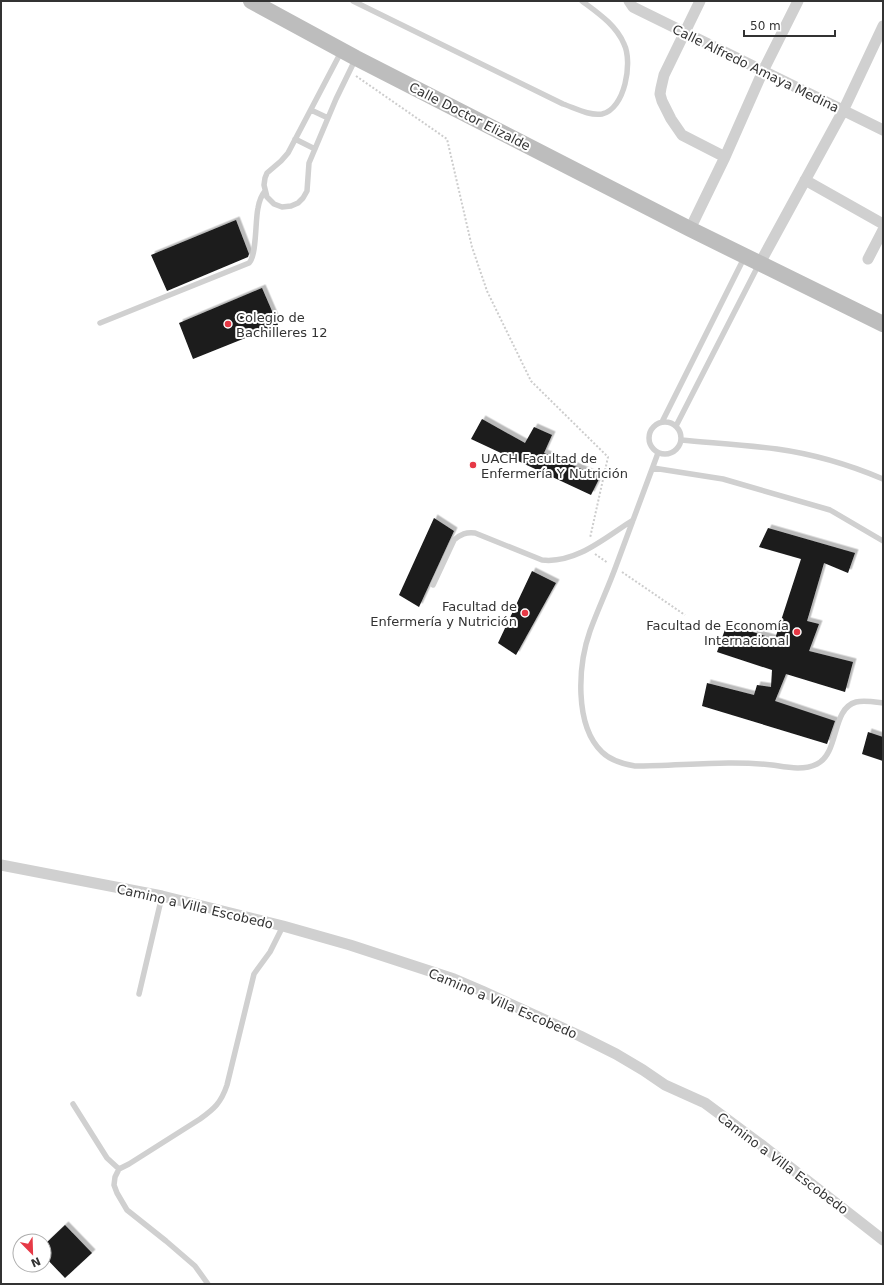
<svg xmlns="http://www.w3.org/2000/svg" width="884" height="1285" viewBox="0 0 884 1285" font-family="'DejaVu Sans',sans-serif">
	<style>
		.building { fill: #1a1a1a; filter: url(#shadow) }
		.lines { fill: none; stroke-linecap: round; stroke-linejoin: round }
		.path { stroke: #cdcdcd; stroke-width: 2; stroke-dasharray: 2 2; stroke-linecap: butt }
		.lane { stroke: #d0d0d0; stroke-width: 5.5 }
		.street { stroke: #d0d0d0; stroke-width: 11 }
		.secondary { stroke: #bdbdbd; stroke-width: 16 }
		.poi-dot { fill: #e63946; stroke: #fff; stroke-width: 1.5 }
		.labels { text-anchor: middle; stroke-width: 4; stroke-linejoin: round; paint-order: stroke }
		.street-label { font-size: 13px; fill: #333; stroke: #fff }
		.poi-label { font-size: 13px; fill: #333; stroke: #fff; text-anchor: start }
	</style>
	<defs>
		<filter id="shadow"><feDropShadow dx="3.5" dy="-3.5" stdDeviation="0" flood-color="#0004"/></filter>
	</defs>
	<rect width="100%" height="100%" fill="#fff"/>
	<path class="building" d="M236 220 249 254 248 257 167 291 151 255Z
		M262 288 278 325 193 359 179 323Z
		M482 419 525 443 534 427 552 435 544 453 600 477 591 495 471 439Z
		M434 518 454 531 419 607 399 595Z
		M768 528 855 553 848 573 824 563 807 621 819 624 809 651 853 662 845 692 786 674 775 701 835 721 827 744 702 706 707 683 754 695 757 685 771 687 772 670 717 652 727 624 775 639 801 559 759 547Z
		M532 571 556 583 516 655 498 643Z
		M868 732 883 737V761L862 754Z
		M65 1225 92 1253 65 1278 44 1256V1245Z"/>
	<g class="lines">
		<path class="path" d="M356 76 447 139 472 247 487 291 531 381 608 457 590 538
			M595 554 608 563
			M622 572 685 615"/>
		<path class="lane" d="M353 1 563 104C575 108 589 116 602 114 625 109 633 62 624 44 616 25 598 13 582 1
			M341 52 288 153 281 161 267 173 265 178 264 185 267 197 274 204 282 207 291 206 298 203 303 198 307 191 309 163 336 99 355 60
			M311 110 328 118
			M295 139 315 149
			M100 323 249 263C257 255 255 221 258 208 259 202 261 196 265 191
			M649 438a16 16 0 1 1 32 0a16 16 0 1 1-32 0Z
			M662 422 744 258
			M676 426 759 264
			M681 440C713 443 745 445 777 449 813 454 850 465 883 479
			M658 453C644 491 630 529 616 566 608 588 598 609 590 631 578 665 574 725 602 752 611 761 623 764 635 766 680 766 728 760 772 765 786 767 803 771 817 764 840 752 831 709 856 702 864 700 875 702 883 703
			M653 468 723 479 830 510 883 541
			M433 585 454 540C461 534 466 532 475 533L542 560C576 564 606 537 633 520
			M139 994 162 896
			M73 1104 107 1158 119 1169 129 1164 200 1119C214 1109 221 1103 227 1085L254 974 270 952 283 926
			M119 1169 115 1177 114 1185 117 1193 127 1210 166 1241 195 1266 208 1284"/>
		<path class="street" d="M629 1 633 7 639 10 883 130
			M700 1 664 75 661 88 660 94 662 101 671 119 682 135 725 157
			M805 180 883 224
			M690 229 725 157 763 71 798 1
			M868 259 883 230
			M760 263 843 111 883 26
			M1 865 162 896 283 926 350 945 454 979 482 991 580 1036 616 1054 643 1070 665 1085 705 1103 763 1146 883 1240"/>
		<path class="secondary" d="M251 1 356 58 690 229 883 324"/>
	</g>
	<g class="poi-dot">
		<circle cx="228" cy="324" r="4"/>
		<circle cx="473" cy="465" r="4"/>
		<circle cx="525" cy="613" r="4"/>
		<circle cx="797" cy="632" r="4"/>
	</g>
	<g class="labels">
		<g class="street-label">
			<text transform="translate(756 68) rotate(26)" y="5">Calle Alfredo Amaya Medina</text>
			<text transform="translate(470 116) rotate(27)" y="5">Calle Doctor Elizalde</text>
			<text transform="translate(195 906) rotate(13)" y="5">Camino a Villa Escobedo</text>
			<text transform="translate(503 1003) rotate(23)" y="5">Camino a Villa Escobedo</text>
			<text transform="translate(783 1163) rotate(37)" y="5">Camino a Villa Escobedo</text>
		</g>
		<g class="poi-label">
			<text x="236" y="322">Colegio de<tspan x="236" dy="15">Bachilleres 12</tspan></text>
			<text x="481" y="463">UACH Facultad de<tspan x="481" dy="15">Enfermería Y Nutrición</tspan></text>
			<text x="517" y="611" text-anchor="end">Facultad de<tspan x="517" dy="15">Enfermería y Nutrición</tspan></text>
			<text x="789" y="630" text-anchor="end">Facultad de Economía<tspan x="789" dy="15">Internacional</tspan></text>
		</g>
	</g>
	<rect width="884" height="1285" fill="none" stroke="#333333" stroke-width="4"/>
	<g transform="translate(32 1253) rotate(157)"><circle r="19" fill="#ffffff" stroke="#adadad"/>
	<path d="M0-3L7 15L0 10L-7 15Z" fill="#e63946"/>
	<text y="-6" font-size="11" font-weight="bold" text-anchor="middle" fill="#333333">N</text>
	</g>
	<path d="M744 30v6h91v-6" fill="none" stroke="#333333" stroke-width="2"/>
	<text x="750" y="30" font-size="12" fill="#333333" stroke="#ffffff" stroke-width="3" paint-order="stroke">50 m</text>
</svg>
